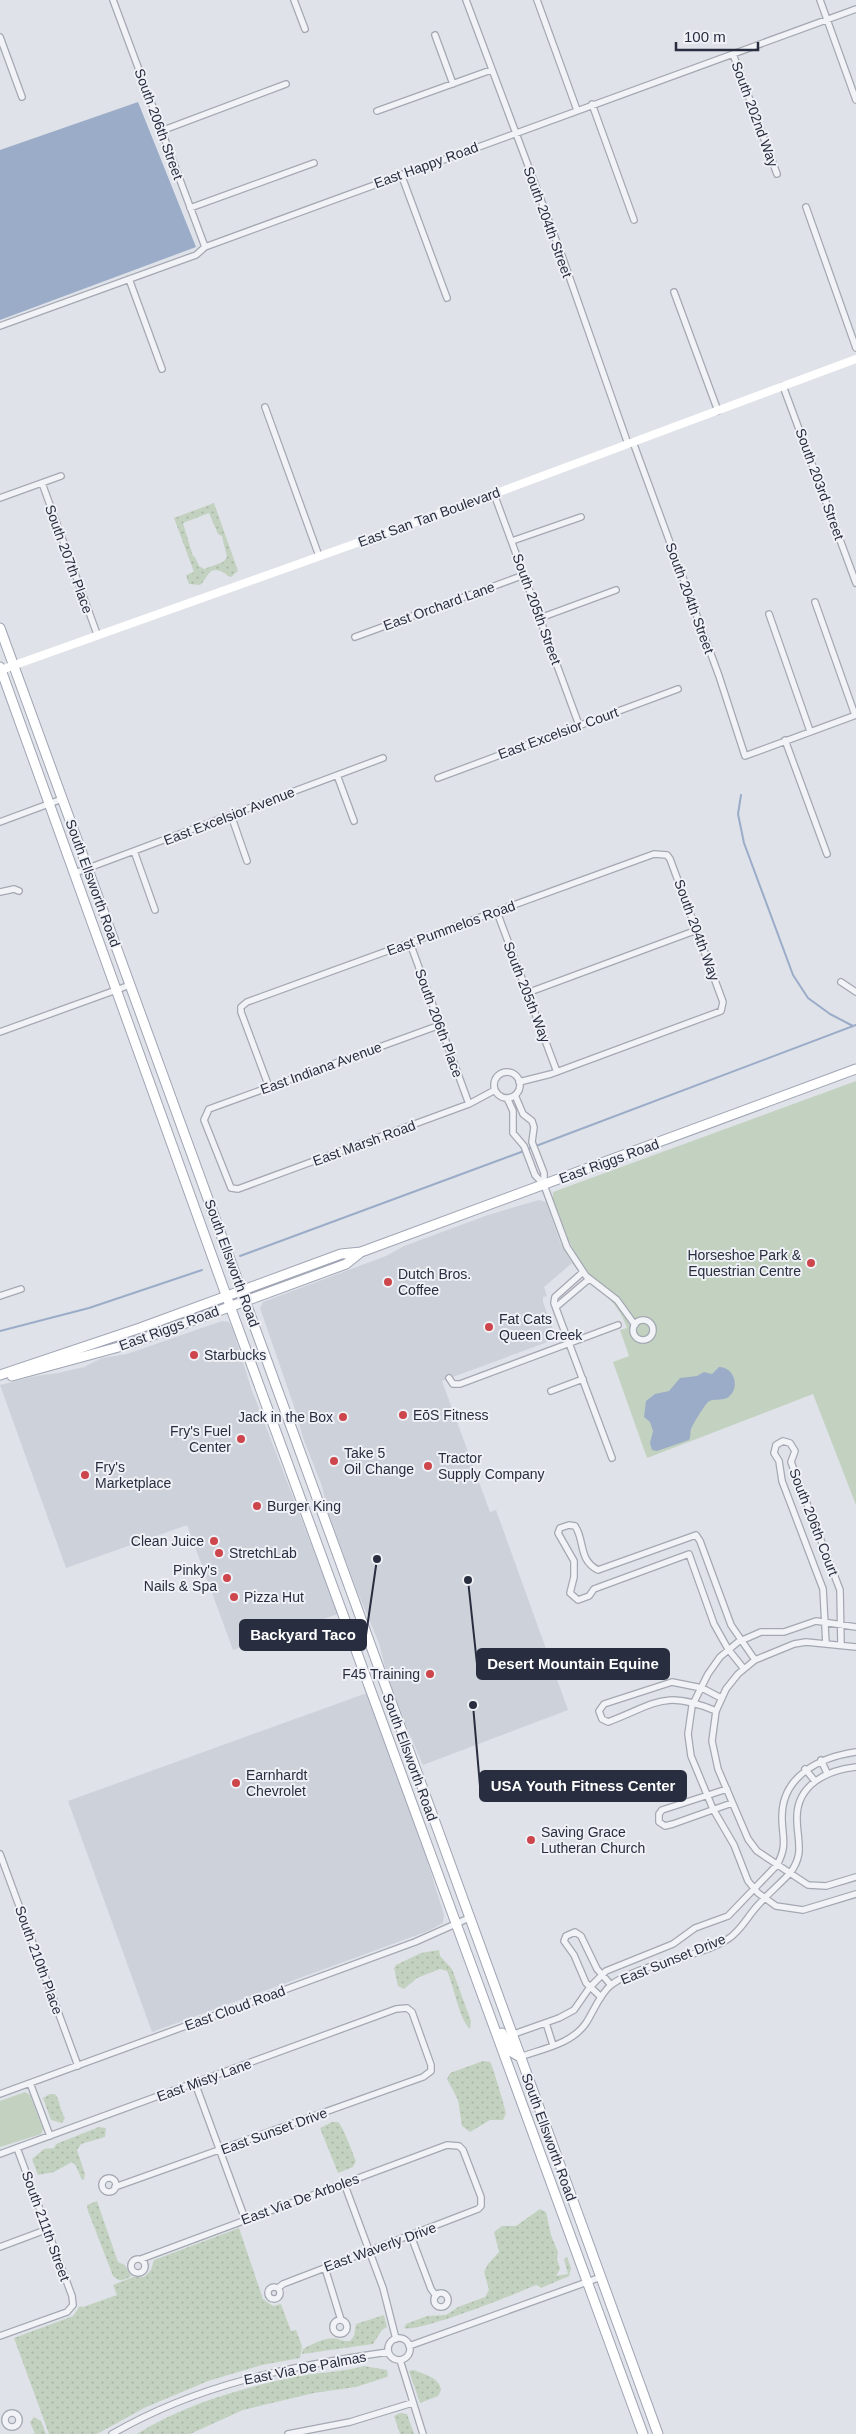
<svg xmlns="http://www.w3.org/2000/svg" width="856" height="2434" viewBox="0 0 856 2434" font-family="Arial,sans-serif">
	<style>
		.built { fill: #cdd1da }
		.grass { fill: url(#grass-dots); fill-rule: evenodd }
		.park { fill: #c3d2c0 }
		.water { fill: #9bacc8 }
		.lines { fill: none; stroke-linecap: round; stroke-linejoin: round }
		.stream { stroke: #9bacc8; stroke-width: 2 }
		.street-casing { stroke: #a4a8b2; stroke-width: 8 }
		.primary-casing { stroke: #9fa5b4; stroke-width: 11 }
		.street { stroke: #f2f3f7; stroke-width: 5.5 }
		.secondary { stroke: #fff; stroke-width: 8 }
		.primary { stroke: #fff; stroke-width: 9 }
		.poi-dot { fill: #cc464c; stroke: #eff1f6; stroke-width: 2 }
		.labels { text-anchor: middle; stroke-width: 4; stroke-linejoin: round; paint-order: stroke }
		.street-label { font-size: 14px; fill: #282e3f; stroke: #eff1f6 }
		.poi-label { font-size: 14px; fill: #282e3f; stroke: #eff1f6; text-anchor: start }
		.leader { fill: none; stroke: #282e3f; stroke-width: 2 }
		.callout-dot { fill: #282e3f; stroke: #eff1f6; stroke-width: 2 }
		.callout { fill: #282e3f; stroke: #282e3f; stroke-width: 2 }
		.callout-label { font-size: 15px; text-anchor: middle; font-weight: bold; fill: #fff }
	</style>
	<defs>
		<pattern id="grass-dots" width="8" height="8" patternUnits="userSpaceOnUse" patternTransform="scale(1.25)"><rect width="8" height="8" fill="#c3d2c0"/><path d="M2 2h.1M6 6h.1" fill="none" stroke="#a8b5a6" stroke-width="1.8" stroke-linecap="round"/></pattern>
	</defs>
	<rect width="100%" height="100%" fill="#dfe2e8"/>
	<path class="built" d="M539 1200 546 1202 560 1242 572 1263 544 1287 547 1296 543 1297V1302L555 1335 553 1340 442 1381 490 1512 496 1510 568 1710 423 1765 407 1728 387 1675 379 1643 357 1591 327 1509 322 1486 303 1438 297 1415 260 1308 263 1302 386 1256 404 1246 488 1215Z
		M222 1321 229 1322 233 1330 251 1388 338 1614 233 1650 187 1525 66 1568 0 1385 36 1376 58 1373 84 1367 102 1358 127 1354Z
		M367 1693 424 1850 444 1915 443 1923 428 1931 152 2032 68 1801Z"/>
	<path class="grass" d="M214 503 238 571 231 577C226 576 225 572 220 571 208 566 207 580 200 585L189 584 186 575 194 572 174 518ZM209 513 218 534 222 536 227 557 223 562 204 569 199 566 195 557 193 556 183 523Z
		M439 1950 440 1956 452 1969 471 2021 470 2029C459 2019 454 1986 447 1971L440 1969 417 1978 404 1989 398 1986 394 1968 396 1965 421 1953Z
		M483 2061 490 2062C493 2066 504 2105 506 2113L503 2120H490L470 2132 462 2126 458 2100 447 2079 450 2073Z
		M50 2094H55C60 2099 60 2111 65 2118L62 2123 51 2120 43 2098Z
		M332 2122H338C344 2128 352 2152 356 2161L353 2167 338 2173 320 2128Z
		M99 2127 106 2128 105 2137 81 2144 77 2150 85 2174 84 2179 82 2180 76 2166 72 2162 54 2172 38 2175 32 2159 44 2149 54 2148 56 2144Z
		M97 2201 118 2262 125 2265 131 2276C124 2281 119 2282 113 2276L88 2211 87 2205Z
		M540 2209 546 2212 551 2235 558 2252 557 2259 560 2269 556 2276 568 2274 564 2259 567 2257 571 2268 569 2276 541 2288 537 2285 533 2286C517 2294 415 2334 404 2328L406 2324 427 2316 446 2315 458 2307 485 2297 489 2290 484 2272 488 2264 499 2252 494 2232 502 2226H516Z
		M239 2228 263 2299 273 2306 281 2304 291 2331 296 2330 302 2346 300 2358 262 2365 208 2381 144 2408 97 2434H49L14 2338 73 2316 80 2306 83 2307 117 2295 113 2285 133 2277H144L151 2270 154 2260Z
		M384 2315 387 2327 382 2330 373 2344 302 2354 303 2349C312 2344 328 2336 338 2339 343 2341 345 2341 350 2341L354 2336 356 2324Z
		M364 2366 387 2370 388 2375 387 2377 356 2387 314 2393 243 2410 190 2434H137C184 2404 245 2387 299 2376 321 2372 343 2372 364 2366Z
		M414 2370C425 2375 439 2377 441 2390L438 2396 420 2403 409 2371Z
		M400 2413 407 2414 414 2434H400L394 2416Z
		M34 2417 41 2421 46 2434H35L30 2422Z"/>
	<path class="park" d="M856 1081V1505L813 1394 647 1458 613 1362 629 1356 620 1330 627 1328C616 1295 592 1289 572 1263L578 1258 569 1241 553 1199V1192Z
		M25 2092 30 2095 43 2129 41 2134 0 2147V2101Z"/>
	<path class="water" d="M138 102 196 247 0 320V150Z
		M719 1367C735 1367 741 1389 727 1398 721 1401 713 1398 708 1402 704 1406 693 1424 691 1429 690 1433 691 1436 689 1440L657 1451 652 1450 650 1443 653 1431 650 1422 644 1417 646 1401 655 1394 669 1391 680 1378 697 1376 704 1372 712 1374Z"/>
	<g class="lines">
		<path class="stream" d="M741 795 738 814 744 843 793 975 808 998 830 1014 853 1026
			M528 1149 856 1025
			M240 1256 524 1151
			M0 1331 89 1308 202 1270"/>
		<defs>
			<path id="street" d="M113 0 205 247
				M294 0 305 29
				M466 0 562 256 628 444
				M537 0 577 110
				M820 0 856 100
				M435 35 453 84
				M0 37 22 97
				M733 54 777 174
				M592 104 634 220
				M377 111 491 70
				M161 131 286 84
				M401 174 447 298
				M806 207 856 348
				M190 208 314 163
				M129 279 162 369
				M674 292 718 411
				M0 326 196 255 205 247 856 9
				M783 386 856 583
				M265 407 319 556
				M633 442 719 676 745 756 856 715
				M42 483 97 634
				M494 494 579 725
				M0 498 61 476
				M512 541 581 517
				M815 602 855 715
				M769 614 810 731
				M540 618 616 590
				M355 637 524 575
				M785 740 827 854
				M337 775 354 821
				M438 778 678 689
				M231 815 247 861
				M0 822 62 799
				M134 851 155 910
				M75 873 383 758
				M0 892 14 889 19 891
				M497 912 557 1072
				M410 943 469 1104
				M841 982 856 992
				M527 993 697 930
				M440 1025 209 1109 204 1120 231 1188 238 1189 469 1104 495 1090
				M0 1032 130 985
				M494 1085a13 13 0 1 1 26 0a13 13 0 1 1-26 0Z
				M269 1087 241 1012V1007L247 1002 654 854 667 855 670 859 723 1002 721 1011 551 1074 519 1082
				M515 1095 523 1114 532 1121 534 1127 532 1142 544 1173V1185L567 1247 586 1276 617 1300 635 1325
				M507 1098 513 1111V1133L524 1146 535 1175 544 1185
				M583 1272 555 1297 554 1303 612 1458
				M0 1296 21 1289
				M556 1307 589 1279
				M633 1330a10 10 0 1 1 20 0a10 10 0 1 1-20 0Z
				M449 1378 453 1384H460L618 1325
				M551 1391 583 1379
				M856 1627 816 1621 784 1632H761L738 1642 720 1657 708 1674 692 1706 688 1734 691 1756 713 1809 734 1845 748 1881 758 1893 776 1906 803 1910 856 1894
				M826 1644 823 1589 782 1481 779 1461 774 1453 776 1445 783 1441 790 1443 795 1451 791 1462 840 1590 841 1645
				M856 1647 806 1642 794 1644 755 1660 738 1674 726 1689 716 1711 712 1741 718 1769 748 1839 757 1851 808 1885 826 1886 856 1877
				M744 1669 728 1649 714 1624 689 1554 594 1589 589 1596 578 1600 570 1593 574 1577V1561L558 1533 560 1528 569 1525 575 1526C585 1540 578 1560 598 1570L696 1535 700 1541 731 1625 755 1660
				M716 1711C663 1689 656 1704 608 1722L602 1719 599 1711 604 1704 672 1682 702 1688 721 1698
				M821 1760 827 1773
				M805 1769 815 1781
				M727 1789 662 1810 659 1814V1822L665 1826 673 1824 732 1803
				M0 1854 78 2066
				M601 1997 586 1983 574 1955 564 1941 566 1936 575 1932 581 1936 597 1969 611 1985
				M546 2023 553 2045
				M511 2035 559 2018 574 2010 590 1987 606 1971 673 1944 695 1928 728 1916 777 1865C788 1845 782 1837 782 1817 782 1775 821 1757 856 1752
				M520 2057C542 2049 572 2044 586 2023 594 2011 599 1995 611 1985 640 1963 696 1959 728 1939 739 1932 745 1921 753 1911 764 1897 778 1886 790 1873 805 1854 797 1840 797 1819 796 1785 827 1770 856 1767
				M30 2083 50 2136
				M195 2083 245 2219
				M0 2094 415 1942 469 1918
				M0 2154 396 2009 407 2008 412 2012 431 2065V2071L423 2077 115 2187
				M102 2185a7 7 0 1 1 14 0a7 7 0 1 1-14 0Z
				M344 2183 383 2288 396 2339
				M411 2236 431 2289 436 2296
				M0 2247 48 2229
				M141 2259 447 2145 459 2146 463 2150 481 2197V2206L478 2209 283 2284 278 2288
				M131 2266a7 7 0 1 1 14 0a7 7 0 1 1-14 0Z
				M325 2268 341 2320
				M268 2293a6 6 0 1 1 12 0a6 6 0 1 1-12 0Z
				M434 2300a7 7 0 1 1 14 0a7 7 0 1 1-14 0Z
				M333 2327a7 7 0 1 1 14 0a7 7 0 1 1-14 0Z
				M0 2336 67 2312 73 2305 72 2296 17 2148
				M388 2349a11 11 0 1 1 22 0a11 11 0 1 1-22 0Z
				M409 2346 601 2277
				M400 2360 423 2434
				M5 2420a7 7 0 1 1 14 0a7 7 0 1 1-14 0Z
				M112 2434C198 2384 291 2366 388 2352
				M288 2434 350 2422 412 2403"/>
			<path id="primary" d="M0 628 658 2434
				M0 667 230 1306 643 2434
				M0 1375 140 1328 341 1254 361 1252 856 1069
				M12 1376 126 1345 346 1264 361 1252
				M502 2033 510 2051 520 2057"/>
		</defs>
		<use href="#street" class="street-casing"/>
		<use href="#primary" class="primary-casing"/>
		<use href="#street" class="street"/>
		<path class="secondary" d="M1 670 494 494 856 359"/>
		<use href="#primary" class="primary"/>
	</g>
	<g class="poi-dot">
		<circle cx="811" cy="1263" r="5"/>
		<circle cx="388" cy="1282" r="5"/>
		<circle cx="489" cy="1327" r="5"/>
		<circle cx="194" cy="1355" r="5"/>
		<circle cx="403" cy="1415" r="5"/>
		<circle cx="343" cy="1417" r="5"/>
		<circle cx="241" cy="1439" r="5"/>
		<circle cx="334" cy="1461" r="5"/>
		<circle cx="428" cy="1466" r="5"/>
		<circle cx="85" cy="1475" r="5"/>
		<circle cx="257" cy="1506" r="5"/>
		<circle cx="214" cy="1541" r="5"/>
		<circle cx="219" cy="1553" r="5"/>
		<circle cx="227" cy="1578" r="5"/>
		<circle cx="234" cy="1597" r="5"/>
		<circle cx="430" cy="1674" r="5"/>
		<circle cx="236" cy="1783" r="5"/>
		<circle cx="531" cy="1840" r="5"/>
	</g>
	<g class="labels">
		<g class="street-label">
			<text transform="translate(755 114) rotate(70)" y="5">South 202nd Way</text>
			<text transform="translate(159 124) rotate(70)" y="5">South 206th Street</text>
			<text transform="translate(426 165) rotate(-20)" y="5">East Happy Road</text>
			<text transform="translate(548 222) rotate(70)" y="5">South 204th Street</text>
			<text transform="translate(820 484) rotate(70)" y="5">South 203rd Street</text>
			<text transform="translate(429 517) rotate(-20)" y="5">East San Tan Boulevard</text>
			<text transform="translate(69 559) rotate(70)" y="5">South 207th Place</text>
			<text transform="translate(690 598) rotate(70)" y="5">South 204th Street</text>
			<text transform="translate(439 606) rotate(-20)" y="5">East Orchard Lane</text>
			<text transform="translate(537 609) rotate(70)" y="5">South 205th Street</text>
			<text transform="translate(558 733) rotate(-20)" y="5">East Excelsior Court</text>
			<text transform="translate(229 816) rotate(-21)" y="5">East Excelsior Avenue</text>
			<text transform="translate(93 883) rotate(70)" y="5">South Ellsworth Road</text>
			<text transform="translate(451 928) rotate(-20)" y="5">East Pummelos Road</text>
			<text transform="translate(697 930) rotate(70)" y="5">South 204th Way</text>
			<text transform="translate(527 992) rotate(69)" y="5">South 205th Way</text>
			<text transform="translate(439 1023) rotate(70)" y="5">South 206th Place</text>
			<text transform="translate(321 1068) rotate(-20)" y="5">East Indiana Avenue</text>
			<text transform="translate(364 1143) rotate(-20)" y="5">East Marsh Road</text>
			<text transform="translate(609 1161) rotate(-20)" y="5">East Riggs Road</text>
			<text transform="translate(232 1263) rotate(70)" y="5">South Ellsworth Road</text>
			<text transform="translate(169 1328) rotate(-20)" y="5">East Riggs Road</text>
			<text transform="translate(814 1522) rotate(69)" y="5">South 206th Court</text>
			<text transform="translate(410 1757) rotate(70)" y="5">South Ellsworth Road</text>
			<text transform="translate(673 1959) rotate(-22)" y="5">East Sunset Drive</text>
			<text transform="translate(39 1960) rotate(70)" y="5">South 210th Place</text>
			<text transform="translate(235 2008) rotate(-20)" y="5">East Cloud Road</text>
			<text transform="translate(204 2080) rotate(-20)" y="5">East Misty Lane</text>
			<text transform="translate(274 2131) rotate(-20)" y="5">East Sunset Drive</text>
			<text transform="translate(549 2137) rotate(70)" y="5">South Ellsworth Road</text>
			<text transform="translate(300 2199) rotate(-20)" y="5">East Via De Arboles</text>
			<text transform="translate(46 2226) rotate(70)" y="5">South 211th Street</text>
			<text transform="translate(380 2247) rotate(-20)" y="5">East Waverly Drive</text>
			<text transform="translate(305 2368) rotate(-11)" y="5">East Via De Palmas</text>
		</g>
		<g class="poi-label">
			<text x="801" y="1260" text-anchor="end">Horseshoe Park &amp;<tspan x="801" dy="16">Equestrian Centre</tspan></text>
			<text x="398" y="1279">Dutch Bros.<tspan x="398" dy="16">Coffee</tspan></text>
			<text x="499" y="1324">Fat Cats<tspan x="499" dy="16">Queen Creek</tspan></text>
			<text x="204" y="1360">Starbucks</text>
			<text x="413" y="1420">EōS Fitness</text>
			<text x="333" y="1422" text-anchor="end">Jack in the Box</text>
			<text x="231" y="1436" text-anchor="end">Fry's Fuel<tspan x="231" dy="16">Center</tspan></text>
			<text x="344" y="1458">Take 5<tspan x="344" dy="16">Oil Change</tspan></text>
			<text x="438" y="1463">Tractor<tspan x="438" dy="16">Supply Company</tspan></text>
			<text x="95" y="1472">Fry's<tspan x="95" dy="16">Marketplace</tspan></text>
			<text x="267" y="1511">Burger King</text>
			<text x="204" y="1546" text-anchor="end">Clean Juice</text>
			<text x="229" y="1558">StretchLab</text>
			<text x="217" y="1575" text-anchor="end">Pinky's<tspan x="217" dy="16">Nails &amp; Spa</tspan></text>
			<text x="244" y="1602">Pizza Hut</text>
			<text x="420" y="1679" text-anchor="end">F45 Training</text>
			<text x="246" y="1780">Earnhardt<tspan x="246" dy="16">Chevrolet</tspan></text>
			<text x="541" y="1837">Saving Grace<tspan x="541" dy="16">Lutheran Church</tspan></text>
		</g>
	</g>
	<path class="leader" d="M377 1559L366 1635M468 1580L477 1664M473 1705L480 1786"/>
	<g class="callout-dot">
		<circle cx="377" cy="1559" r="5"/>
		<circle cx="468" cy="1580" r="5"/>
		<circle cx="473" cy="1705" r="5"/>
	</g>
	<g class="callout">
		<rect x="240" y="1620" width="126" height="30" rx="5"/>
		<rect x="477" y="1649" width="192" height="30" rx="5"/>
		<rect x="480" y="1771" width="206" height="30" rx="5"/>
	</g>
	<g class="callout-label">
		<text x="303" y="1640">Backyard Taco</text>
		<text x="573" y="1669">Desert Mountain Equine</text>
		<text x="583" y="1791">USA Youth Fitness Center</text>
	</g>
	<path d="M676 42v8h82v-8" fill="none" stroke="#282e3f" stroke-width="2.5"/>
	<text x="684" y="42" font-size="15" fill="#282e3f" stroke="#eff1f6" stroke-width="4" paint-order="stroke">100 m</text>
</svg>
